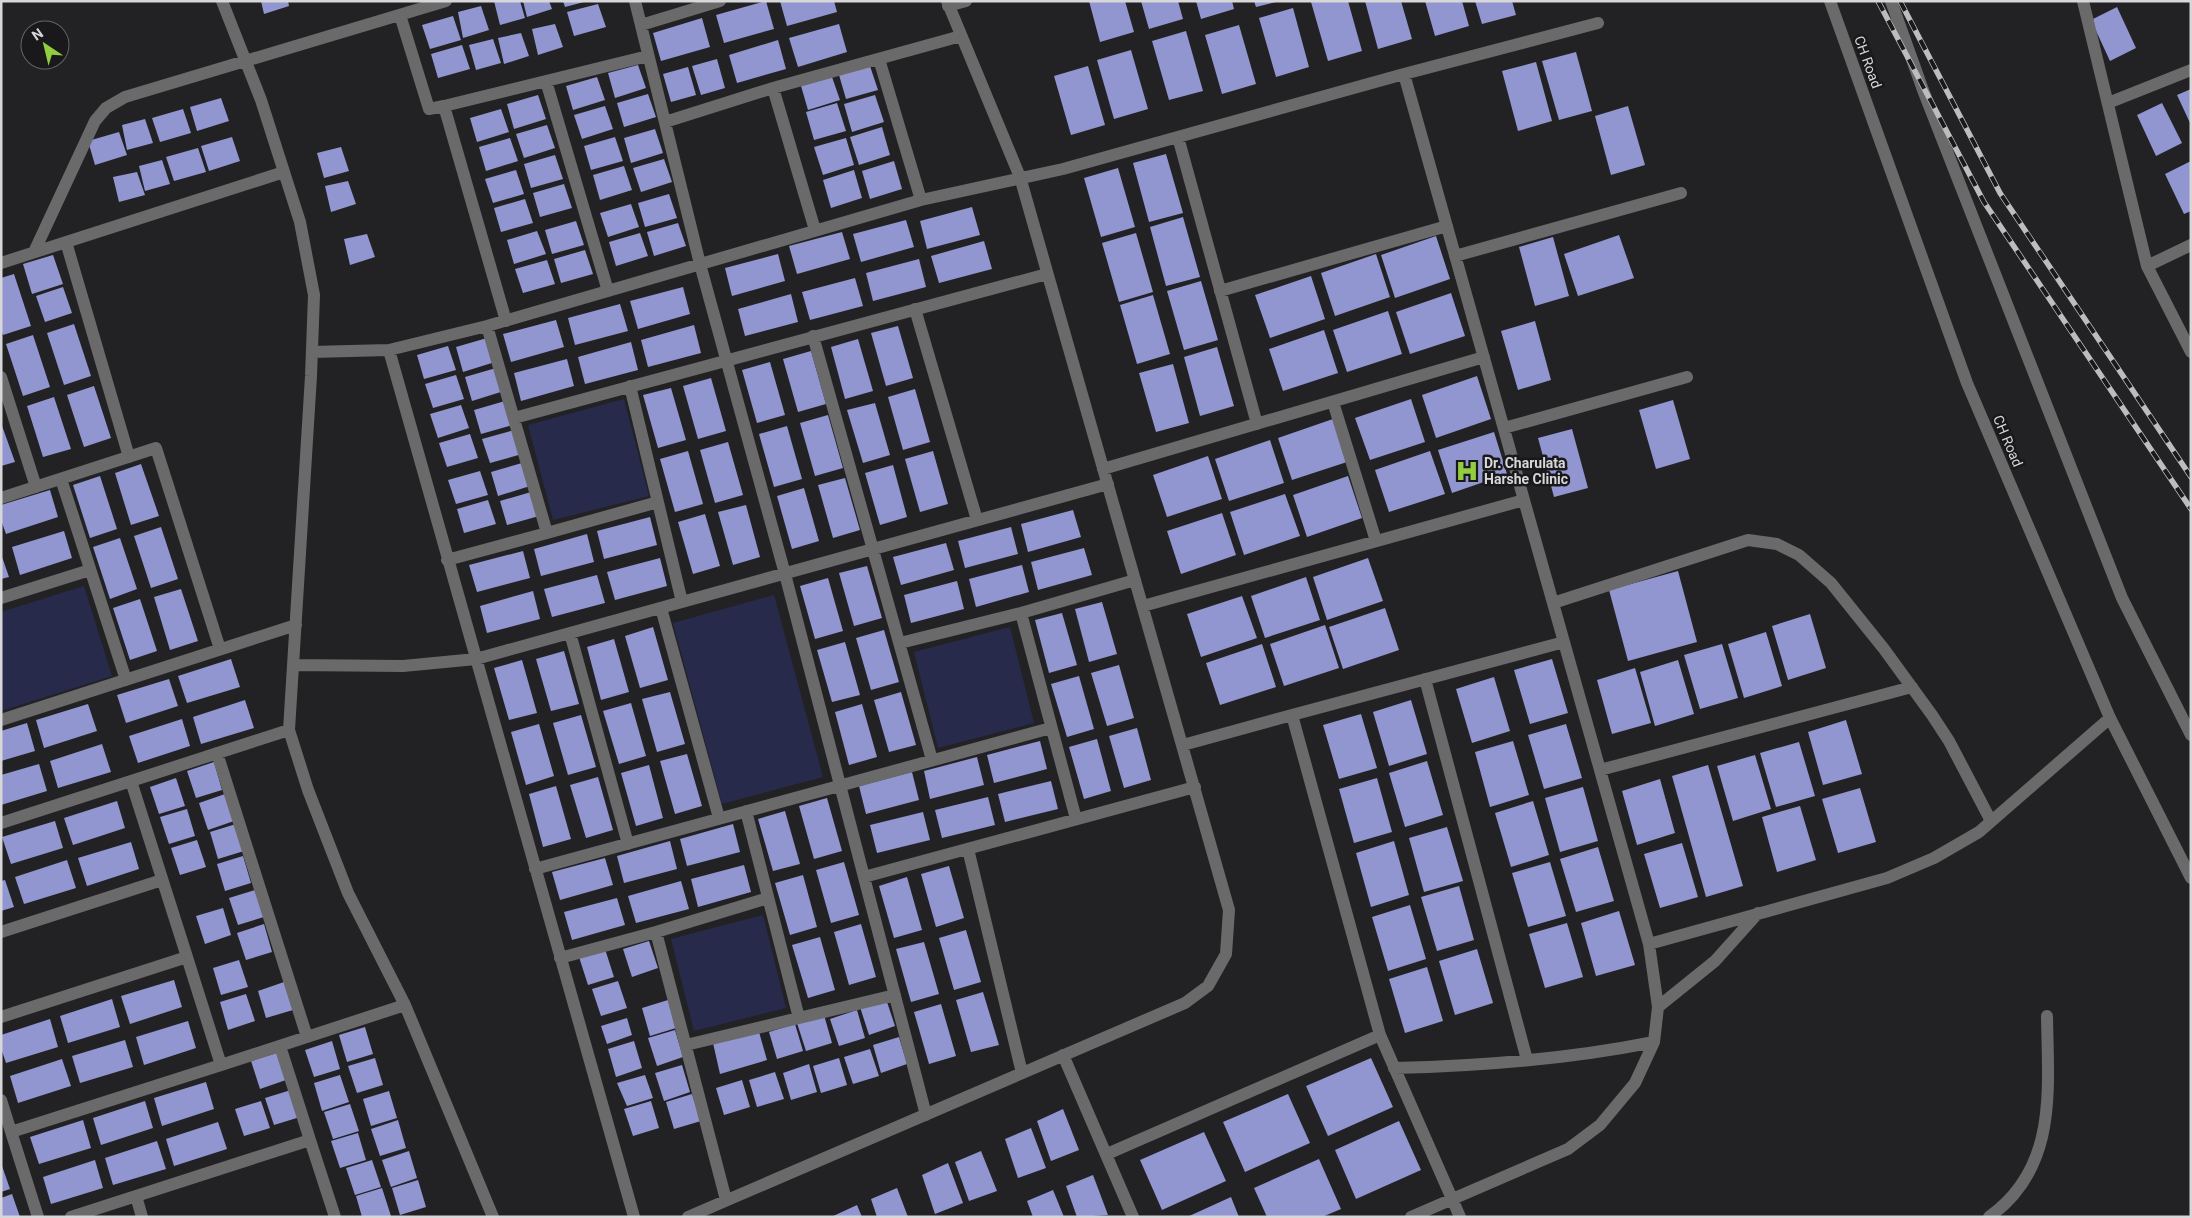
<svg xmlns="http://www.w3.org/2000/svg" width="2192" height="1218" viewBox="0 0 2192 1218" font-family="Roboto,sans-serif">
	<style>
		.green { fill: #282a4c }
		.building { fill: #9196d0 }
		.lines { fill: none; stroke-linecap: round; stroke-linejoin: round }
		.minor { stroke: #6a6a6b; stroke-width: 12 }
		.rail-casing { stroke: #bdbdbf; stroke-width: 5.5 }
		.rail { stroke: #19191c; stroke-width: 4; stroke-dasharray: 11; stroke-linecap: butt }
		.labels { text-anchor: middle; stroke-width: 5; stroke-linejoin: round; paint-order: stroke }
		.street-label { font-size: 14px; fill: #d7d7d9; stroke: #19191c }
		.poi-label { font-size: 14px; font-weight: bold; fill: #d7d7d9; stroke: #19191c; text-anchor: start }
	</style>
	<rect width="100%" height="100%" fill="#222225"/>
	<path class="green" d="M624 399 649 496 553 520 528 425Z
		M84 586 112 676 1 711V612Z
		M774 595 823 777 722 804 673 623Z
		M1010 627 1034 723 938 748 914 652Z
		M763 915 786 1008 694 1031 671 939Z"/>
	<path class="building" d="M261 1H288L289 6 264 14Z
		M494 1H520L525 18 500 25Z
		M523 1H549L552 9 527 17Z
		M563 1H583L584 2 565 7Z
		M766 1 774 29 724 43 716 15Z
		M780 1H834L837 12 787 26Z
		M1089 1H1125L1134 32 1100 42Z
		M1141 1H1178L1183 19 1149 29Z
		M1196 1H1232L1234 9 1201 19Z
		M1254 1H1275L1276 2 1256 7Z
		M1348 1 1362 51 1328 61 1311 2Z
		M1365 1H1401L1412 39 1378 49Z
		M1425 1H1462L1469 26 1435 36Z
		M1475 1H1512L1516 15 1482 24Z
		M598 4 606 27 574 36 567 12Z
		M481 6 489 30 463 38 458 12Z
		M2117 7 2136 48 2110 61 2091 20Z
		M1293 8 1309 67 1276 77 1259 18Z
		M453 16 461 40 430 49 422 25Z
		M702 18 710 47 661 61 653 33Z
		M555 24 563 47 538 55 532 29Z
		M839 24 847 52 798 67 789 38Z
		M1239 25 1256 84 1222 94 1205 35Z
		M1186 31 1203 91 1169 100 1152 41Z
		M521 33 529 56 504 64 498 38Z
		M493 39 501 63 476 70 469 45Z
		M778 40 786 69 737 83 729 55Z
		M462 45 470 69 438 78 431 54Z
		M1131 50 1148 109 1114 119 1097 60Z
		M1576 52 1592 111 1559 120 1542 61Z
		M717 59 725 88 701 95 692 66Z
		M1536 62 1552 121 1518 131 1502 71Z
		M638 65 646 88 615 98 608 73Z
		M870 66 878 90 846 99 839 75Z
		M1088 66 1105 125 1071 135 1054 76Z
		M688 67 696 95 671 102 663 74Z
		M597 77 605 100 573 110 566 86Z
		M832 77 840 100 808 110 801 86Z
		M2191 89V125L2177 95Z
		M648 94 656 117 624 127 617 103Z
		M538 95 546 119 514 129 507 104Z
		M875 95 884 122 852 132 844 104Z
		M221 98 229 121 197 131 190 107Z
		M837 103 846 131 814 140 806 112Z
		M2162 103 2182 143 2156 156 2137 115Z
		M605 106 613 129 582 139 574 115Z
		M1628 106 1645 165 1611 175 1595 116Z
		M183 109 191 133 160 142 152 118Z
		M501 109 509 132 477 142 470 118Z
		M145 119 153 143 127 150 122 125Z
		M547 125 555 148 524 158 516 134Z
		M882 127 890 155 859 165 850 137Z
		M655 129 663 153 631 163 624 138Z
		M119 132 127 155 95 165 88 141Z
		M232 137 240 161 209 171 201 146Z
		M615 137 623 161 591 170 584 146Z
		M510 138 518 161 486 171 479 147Z
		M846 138 854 165 823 175 814 147Z
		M341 147 349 171 324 178 317 153Z
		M198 148 206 172 174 181 166 157Z
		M1166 154 1183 213 1149 222 1133 163Z
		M555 155 563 179 531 188 524 164Z
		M664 159 672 182 641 192 633 168Z
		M162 160 170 184 145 191 139 166Z
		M894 161 902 189 870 199 862 171Z
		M2191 161V211L2184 214 2165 174Z
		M624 166 632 190 600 200 593 175Z
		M1118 168 1135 227 1101 237 1084 178Z
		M516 170 524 194 493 203 485 179Z
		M854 170 862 198 831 208 823 180Z
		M137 172 145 195 119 202 113 177Z
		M348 181 356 204 331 212 325 186Z
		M564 184 572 208 540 217 533 193Z
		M669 194 677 218 645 227 638 203Z
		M525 199 533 223 501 232 494 208Z
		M631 204 639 227 608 237 600 213Z
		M972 207 980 235 927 249 920 221Z
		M1183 217 1200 277 1166 286 1150 227Z
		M906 220 914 247 861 262 853 234Z
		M576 221 584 245 552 254 545 230Z
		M678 223 686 246 654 256 647 232Z
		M537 231 546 254 514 264 507 240Z
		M842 232 850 259 797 274 789 246Z
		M640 233 648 256 616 266 609 242Z
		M1136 233 1153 292 1119 302 1102 243Z
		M367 234 375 257 350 265 344 239Z
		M1619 235 1634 278 1578 296 1564 254Z
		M1436 236 1450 279 1395 298 1381 255Z
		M1553 237 1569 296 1535 306 1519 247Z
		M984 241 992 269 939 283 931 256Z
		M585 250 593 274 561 283 554 259Z
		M778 254 785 281 732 296 725 268Z
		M1376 254 1390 297 1335 316 1321 273Z
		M53 255 63 284 32 294 23 264Z
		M919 259 926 287 873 301 866 273Z
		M547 260 555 284 523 293 515 269Z
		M14 274 31 326 3 335 1 329V278Z
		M1311 276 1325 319 1270 338 1255 295Z
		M855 278 863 306 810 320 802 292Z
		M1201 281 1218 340 1184 350 1167 291Z
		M63 287 72 313 45 322 36 296Z
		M683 287 690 314 638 329 630 301Z
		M1451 293 1465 336 1410 354 1396 312Z
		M791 294 798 322 745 336 738 309Z
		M1153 295 1170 354 1137 364 1120 305Z
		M620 304 628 331 575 345 568 318Z
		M1388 311 1402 354 1347 372 1333 330Z
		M556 320 564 347 511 362 503 334Z
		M1535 321 1551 380 1518 390 1501 331Z
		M74 324 91 376 64 385 47 333Z
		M694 325 701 353 648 367 641 340Z
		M898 326 913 378 886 386 871 333Z
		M1324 330 1338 373 1283 391 1269 349Z
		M33 335 50 387 23 396 6 344Z
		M487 338 495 362 463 372 456 347Z
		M858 339 873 391 845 399 831 347Z
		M631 342 638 370 585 384 578 357Z
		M448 346 456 370 424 379 417 355Z
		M1217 347 1234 406 1200 416 1184 357Z
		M811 351 826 404 798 412 783 359Z
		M567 359 574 386 521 401 514 373Z
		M770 362 785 415 757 423 742 370Z
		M1173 364 1189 423 1156 432 1139 373Z
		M496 368 504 391 472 401 465 377Z
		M456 375 464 399 433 408 425 384Z
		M1477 376 1491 419 1436 438 1422 395Z
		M711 378 726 431 698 439 683 386Z
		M94 386 111 438 84 447 67 395Z
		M671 388 686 440 658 448 643 395Z
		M915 389 930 442 903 450 888 397Z
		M54 397 71 449 43 457 27 406Z
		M1411 399 1425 442 1370 460 1355 418Z
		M1673 400 1690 459 1656 469 1639 410Z
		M505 401 513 425 481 434 474 410Z
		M875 403 890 455 863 463 847 410Z
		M461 405 469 428 438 438 430 414Z
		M828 415 843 468 815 476 800 423Z
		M1333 419 1347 462 1292 480 1278 438Z
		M1 423 15 462 1 466Z
		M787 426 802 479 774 487 759 434Z
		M1572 429 1588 488 1554 497 1538 438Z
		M514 430 522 454 490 463 482 439Z
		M1494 432 1507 474 1452 493 1438 450Z
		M470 434 478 458 447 467 439 443Z
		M1270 440 1284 483 1229 501 1215 459Z
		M728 442 743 495 715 503 700 450Z
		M688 451 703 504 675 512 660 459Z
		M933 451 948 504 920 512 905 459Z
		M1430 451 1445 494 1389 512 1375 470Z
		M1208 456 1222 499 1167 517 1153 475Z
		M522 463 530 486 498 496 491 472Z
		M141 464 159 516 131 525 115 473Z
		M893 465 907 517 880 525 865 473Z
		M480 471 488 495 456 504 448 480Z
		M100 476 117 529 90 538 73 485Z
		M1348 476 1362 518 1307 537 1293 495Z
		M845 478 860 530 833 538 818 485Z
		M804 488 819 541 792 549 777 496Z
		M50 490 58 517 6 534 1 520V505Z
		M531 492 539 516 507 525 500 501Z
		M1285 494 1300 536 1244 555 1230 512Z
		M488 500 496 524 464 533 457 509Z
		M746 505 760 557 733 565 718 512Z
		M1073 510 1081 537 1028 552 1021 524Z
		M1222 513 1236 555 1181 574 1167 531Z
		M705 514 720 566 693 574 678 522Z
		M650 517 657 545 604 559 597 531Z
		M161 527 178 579 151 588 134 536Z
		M1011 527 1018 554 965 568 958 541Z
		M64 531 72 558 20 575 12 547Z
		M587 534 594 562 541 576 534 549Z
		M120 538 137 589 110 599 93 547Z
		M946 543 954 570 901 585 893 557Z
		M1084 548 1092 575 1038 590 1031 562Z
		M523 551 530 578 477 592 469 565Z
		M1 554 9 577 1 579Z
		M660 558 667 586 615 600 607 572Z
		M1368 558 1383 601 1327 620 1313 577Z
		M1022 565 1029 592 976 607 969 579Z
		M867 566 882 618 854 626 839 573Z
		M1678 571 1697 642 1628 661 1609 590Z
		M597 575 605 603 552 617 544 589Z
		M1306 577 1320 620 1265 638 1251 596Z
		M828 578 843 631 815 639 800 586Z
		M957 581 964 609 911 623 904 595Z
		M181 589 198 641 170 650 154 597Z
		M533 591 540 619 487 633 480 606Z
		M1242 596 1257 638 1201 657 1187 614Z
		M140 599 157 651 130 660 113 608Z
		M1102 602 1117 654 1089 662 1075 609Z
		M1385 608 1399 650 1343 669 1329 627Z
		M1062 613 1077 665 1049 673 1035 620Z
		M1810 614 1826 668 1788 680 1772 626Z
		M1325 625 1339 668 1284 686 1270 644Z
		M653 627 668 680 640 688 625 636Z
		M884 630 899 682 871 690 856 638Z
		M1766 632 1782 686 1744 698 1728 644Z
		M614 639 629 692 601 700 587 647Z
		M845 642 860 695 832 702 817 650Z
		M1262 644 1276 687 1220 705 1206 663Z
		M1722 644 1738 698 1700 709 1684 655Z
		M564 651 579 704 551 711 536 659Z
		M231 659 240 687 187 703 178 676Z
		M1552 659 1568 713 1530 724 1514 670Z
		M522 660 537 713 509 720 494 668Z
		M1678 660 1694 714 1655 726 1640 672Z
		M1119 665 1134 718 1107 726 1091 673Z
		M1635 668 1651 723 1612 734 1597 680Z
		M1079 676 1094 729 1067 737 1051 684Z
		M1494 677 1510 731 1472 743 1456 689Z
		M169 679 178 706 126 723 117 695Z
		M670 692 685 744 657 752 642 699Z
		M901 692 916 745 889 752 874 700Z
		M245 700 254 728 201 744 193 717Z
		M1411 700 1427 754 1389 766 1373 712Z
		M631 703 646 756 619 764 603 711Z
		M88 704 97 731 44 748 36 720Z
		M862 704 877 757 849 765 835 712Z
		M1361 714 1377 768 1339 779 1323 725Z
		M581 715 596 767 568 775 553 723Z
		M182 719 190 746 138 763 129 736Z
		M1846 720 1862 774 1823 785 1808 732Z
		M27 723 35 751 1 761V731Z
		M539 724 554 776 526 785 511 732Z
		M1566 724 1582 778 1544 789 1528 735Z
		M1137 728 1151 780 1124 788 1109 736Z
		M1097 739 1111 791 1084 799 1069 747Z
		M1040 741 1047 769 994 783 987 755Z
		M1513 741 1529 795 1490 807 1475 752Z
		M1799 742 1815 796 1776 807 1760 753Z
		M102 744 111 772 58 788 50 761Z
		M687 754 702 806 675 814 660 761Z
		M1755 755 1771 809 1733 821 1717 766Z
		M977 757 984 785 930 799 924 771Z
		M1427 761 1443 815 1405 827 1389 773Z
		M214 762 222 790 196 798 187 771Z
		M39 764 47 791 1 805V775Z
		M649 765 663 818 636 826 621 773Z
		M1708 765 1743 886 1706 897 1672 776Z
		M912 772 919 800 866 814 859 786Z
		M598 777 613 830 586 838 570 785Z
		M176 778 185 806 159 814 150 787Z
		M1377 778 1392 832 1354 843 1339 789Z
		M1660 779 1675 833 1637 845 1622 791Z
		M1051 781 1058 809 1005 822 998 794Z
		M556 786 571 839 543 847 529 794Z
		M1583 787 1598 841 1560 852 1545 798Z
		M1860 788 1876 842 1838 853 1822 799Z
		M225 794 234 821 208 830 199 803Z
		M988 797 995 825 942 838 935 810Z
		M827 798 842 851 814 859 799 806Z
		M117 801 125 828 73 845 64 818Z
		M1533 801 1549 855 1511 867 1495 813Z
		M1800 806 1816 860 1777 872 1762 817Z
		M187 809 195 836 169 844 160 817Z
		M785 811 800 864 773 871 758 819Z
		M923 812 930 840 877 853 870 825Z
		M55 821 63 848 11 864 2 837Z
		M236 824 244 851 218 859 210 832Z
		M733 824 740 852 687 866 680 839Z
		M1447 827 1463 881 1424 892 1409 838Z
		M197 840 206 867 180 875 171 848Z
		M670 841 677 869 624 883 617 856Z
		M1394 841 1409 895 1371 907 1356 853Z
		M131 842 139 869 87 886 78 858Z
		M1682 843 1698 897 1660 908 1644 854Z
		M1598 847 1614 901 1576 912 1560 859Z
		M243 856 251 883 225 891 217 864Z
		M605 858 613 885 560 900 552 872Z
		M67 860 76 888 24 904 15 877Z
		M844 862 859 915 831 923 816 870Z
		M1550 862 1566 916 1528 927 1512 873Z
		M744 865 751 892 698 907 691 879Z
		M949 866 964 918 936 927 921 874Z
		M803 875 817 927 790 935 775 883Z
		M907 877 922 930 894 938 879 886Z
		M5 880 14 907 1 911V881Z
		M681 881 689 909 636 923 628 896Z
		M1459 886 1474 940 1437 951 1421 897Z
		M255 890 264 917 238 925 229 898Z
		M617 898 625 925 572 940 564 912Z
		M1410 905 1426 959 1388 971 1372 917Z
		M223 908 231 935 205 944 196 916Z
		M1619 911 1635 965 1596 976 1581 923Z
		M1567 923 1583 977 1545 988 1529 934Z
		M264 924 272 952 246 960 237 933Z
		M861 924 876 977 849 985 834 932Z
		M966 930 981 982 954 990 939 938Z
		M820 937 835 990 808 998 792 945Z
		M649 941 658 968 632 977 623 949Z
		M924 942 939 994 911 1002 896 949Z
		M605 949 614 977 588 985 579 957Z
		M1477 949 1493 1003 1455 1015 1439 961Z
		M239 960 248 987 221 995 213 968Z
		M1427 967 1443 1021 1405 1033 1389 979Z
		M174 980 182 1007 130 1024 121 996Z
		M618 981 627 1008 601 1016 592 989Z
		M284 982 293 1010 266 1018 258 991Z
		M983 992 999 1045 971 1052 956 1000Z
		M246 994 255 1021 228 1030 220 1002Z
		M112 999 120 1027 68 1043 60 1016Z
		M886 999 895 1026 869 1035 860 1007Z
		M668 1000 676 1028 650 1036 642 1008Z
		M941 1004 956 1056 929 1064 914 1012Z
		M857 1010 865 1038 839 1046 830 1019Z
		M824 1015 832 1043 806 1051 797 1023Z
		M627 1018 632 1035 607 1044 601 1026Z
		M50 1019 58 1047 6 1063 1 1048V1035Z
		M188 1021 196 1048 144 1065 136 1037Z
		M795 1024 803 1051 777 1059 769 1032Z
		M365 1027 373 1054 347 1062 339 1035Z
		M675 1030 683 1057 657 1066 648 1038Z
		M759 1032 767 1060 720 1074 713 1043Z
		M899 1037 907 1064 881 1073 873 1045Z
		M125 1040 133 1067 80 1083 72 1056Z
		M332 1041 340 1069 314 1077 305 1050Z
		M634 1041 642 1068 616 1077 608 1049Z
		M870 1049 879 1076 853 1084 844 1057Z
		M277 1053 286 1080 260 1089 251 1061Z
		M375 1058 383 1085 357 1093 348 1066Z
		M839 1058 847 1085 821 1093 813 1066Z
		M1371 1058 1393 1107 1328 1136 1306 1086Z
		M62 1059 71 1086 18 1103 10 1076Z
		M809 1064 817 1092 791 1100 783 1073Z
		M682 1065 690 1092 664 1101 655 1073Z
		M775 1072 784 1099 757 1107 749 1080Z
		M340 1075 349 1102 322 1111 314 1083Z
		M645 1075 653 1098 627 1106 617 1083Z
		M742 1080 750 1107 724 1115 716 1088Z
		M206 1082 214 1109 162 1126 154 1098Z
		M291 1090 300 1117 274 1125 265 1098Z
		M389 1091 397 1118 371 1126 363 1099Z
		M692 1094 701 1121 674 1129 666 1102Z
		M1288 1094 1310 1143 1245 1172 1223 1122Z
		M145 1101 153 1128 101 1145 93 1118Z
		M261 1101 270 1128 244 1136 235 1109Z
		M651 1101 659 1128 633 1136 624 1109Z
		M350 1104 359 1131 333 1139 324 1112Z
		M1063 1109 1079 1150 1051 1161 1037 1121Z
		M83 1120 91 1148 39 1164 30 1137Z
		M398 1120 406 1148 380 1156 371 1129Z
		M1399 1121 1421 1170 1356 1199 1335 1150Z
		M218 1122 227 1149 174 1166 166 1139Z
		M1031 1128 1046 1168 1018 1178 1005 1139Z
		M1204 1132 1226 1181 1162 1210 1140 1160Z
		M358 1133 366 1160 340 1168 331 1141Z
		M157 1141 166 1169 113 1185 105 1158Z
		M409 1151 417 1178 391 1187 382 1160Z
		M981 1151 997 1191 969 1201 955 1162Z
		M1319 1159 1341 1209 1322 1217H1267L1254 1188Z
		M95 1160 103 1188 51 1204 43 1177Z
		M372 1160 381 1187 355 1195 346 1168Z
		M1 1163 10 1189 1 1192Z
		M948 1163 963 1203 935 1214 922 1175Z
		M1093 1175 1108 1215 1077 1217 1066 1186Z
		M418 1180 426 1207 400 1215 392 1188Z
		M382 1188 391 1216 362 1217 356 1196Z
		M897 1188 908 1217H877L871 1199Z
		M1053 1190 1064 1217H1033L1027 1201Z
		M12 1194 20 1217H1V1198Z
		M1231 1197 1239 1217H1187Z
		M857 1205 862 1217H831Z"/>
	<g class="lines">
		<path class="minor" d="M222 1 261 100 300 222 314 295 311 376 289 730 308 790 348 893 405 1005 493 1217
			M635 1 700 264 785 574 926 1115
			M1830 1 1967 383 2110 718 2191 878
			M1891 1 1923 90 2122 598 2191 735
			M2083 1 2147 266 2191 352
			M948 6 966 1
			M400 15 429 109 444 106
			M641 25 720 1
			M879 59 921 200
			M1404 74 1649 944 1658 1007 1654 1042 1635 1083 1600 1125 1568 1149 1411 1217
			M546 81 608 291
			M773 88 815 230
			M2108 103 2191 70
			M665 122 773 88 961 36
			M1178 137 1257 424
			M66 242 129 457
			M34 252 95 121 106 108 125 97 446 1
			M1455 256 1681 193
			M1 263 284 172
			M2147 266 2191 245
			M1220 291 1447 226
			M915 309 977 520
			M506 321 444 106 648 56
			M813 336 932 760
			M389 350 634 1217
			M312 352 389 350 487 326 921 200 1063 169 1404 74 1598 23
			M1 377 36 487
			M630 386 682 602
			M1333 402 1376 541
			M514 418 1047 274
			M1504 428 1687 377
			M1103 469 1484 357
			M61 479 126 680
			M1 498 156 448 220 649
			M547 533 658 502
			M447 560 547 533 487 326
			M1 598 90 570
			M1553 603 1748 540 1777 544 1799 555 1831 583 1884 649 1932 715 1949 741 1991 821
			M1143 606 1524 500
			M661 608 719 818
			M570 633 628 844
			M900 643 1021 613
			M293 665 403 666 476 659 1108 484
			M1425 679 1527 1060
			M1 720 296 625
			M1183 745 1292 715
			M217 753 307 1037
			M1600 770 1912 687
			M131 781 187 957
			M746 811 799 1018
			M1076 819 1021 613 1135 580
			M1 823 289 730
			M968 849 1022 1073
			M535 869 1051 728
			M864 877 1195 787
			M1 932 162 880
			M656 932 768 898
			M1649 944 1887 878 1934 858 1979 832 2110 718
			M560 958 656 932 726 1200
			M1658 1007 1715 961 1758 913
			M1 1017 187 957 221 1065 405 1005
			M686 1045 895 995
			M1063 1055 1133 1217
			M1394 1068C1482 1066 1569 1059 1654 1042
			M1 1100 38 1217
			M11 1132 221 1065
			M310 1140 335 1217
			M1107 1154 1380 1035
			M136 1196 142 1217
			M71 1217 310 1140 280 1046
			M688 1217 1185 1003 1208 986 1226 954 1229 910 1020 177 947 1
			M1460 1217 1380 1035 1292 715 1564 642
			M1989 1217C2058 1168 2048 1090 2047 1016"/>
		<defs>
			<path id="rail" d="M1878 1 1984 202 2191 509
				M1900 1 2000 193 2191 477"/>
		</defs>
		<use href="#rail" class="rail-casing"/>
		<use href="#rail" class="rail"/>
	</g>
	<defs>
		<symbol id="hospital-bare" viewBox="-9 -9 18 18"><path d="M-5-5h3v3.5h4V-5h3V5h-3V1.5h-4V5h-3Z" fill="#92cd3f" stroke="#19191c" stroke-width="2.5" paint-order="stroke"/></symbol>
	</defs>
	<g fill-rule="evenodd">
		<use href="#hospital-bare" x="1451" y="455" width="32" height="32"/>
	</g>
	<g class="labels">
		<g class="street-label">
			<text transform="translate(1868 62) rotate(70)" y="5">CH Road</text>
			<text transform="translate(2008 441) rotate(67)" y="5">CH Road</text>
		</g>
		<g class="poi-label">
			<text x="1484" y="468">Dr. Charulata<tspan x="1484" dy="16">Harshe Clinic</tspan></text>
		</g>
	</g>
	<rect width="2192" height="1218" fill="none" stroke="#d7d7d9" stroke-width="5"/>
	<g transform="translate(45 45) rotate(325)"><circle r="24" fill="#19191c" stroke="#656568"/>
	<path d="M0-4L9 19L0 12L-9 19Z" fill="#92cd3f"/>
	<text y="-8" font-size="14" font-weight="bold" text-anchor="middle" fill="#d7d7d9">N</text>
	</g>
</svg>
